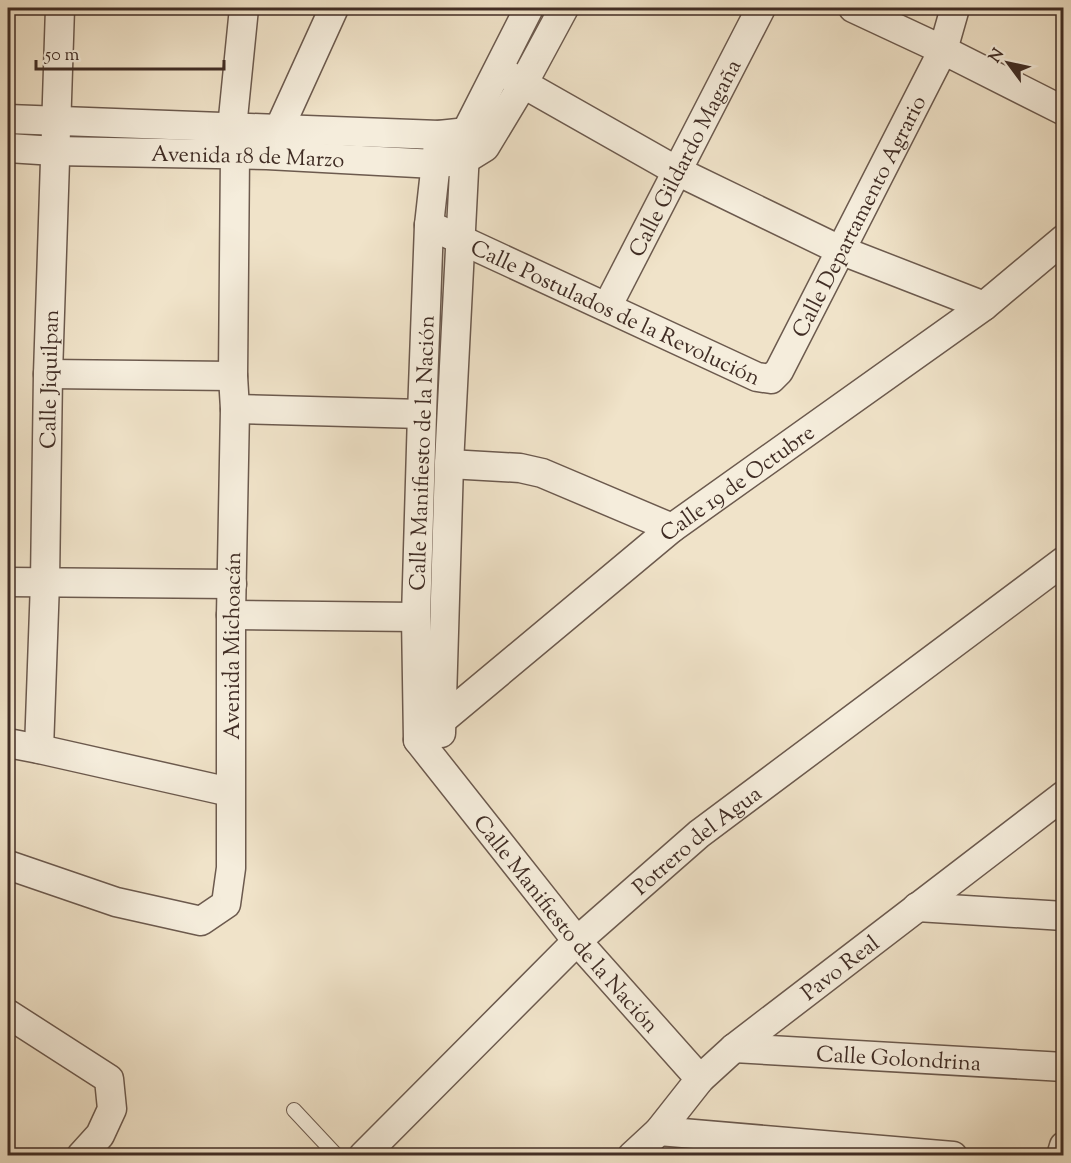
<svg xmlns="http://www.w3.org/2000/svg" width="1071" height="1163" viewBox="0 0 1071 1163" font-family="'Sorts Mill Goudy',serif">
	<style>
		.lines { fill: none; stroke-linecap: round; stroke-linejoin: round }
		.service-casing { stroke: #6c5a4e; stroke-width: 16 }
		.minor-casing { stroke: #6c5a4e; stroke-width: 31 }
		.service { stroke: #f5eddc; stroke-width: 14 }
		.minor { stroke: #f5eddc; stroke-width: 28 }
		.labels { text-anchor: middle; stroke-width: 6; stroke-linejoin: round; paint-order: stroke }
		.street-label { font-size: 22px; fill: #402d25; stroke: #f5eddc }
	</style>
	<rect width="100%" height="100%" fill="#f0e3c9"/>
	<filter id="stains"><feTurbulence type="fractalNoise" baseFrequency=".00333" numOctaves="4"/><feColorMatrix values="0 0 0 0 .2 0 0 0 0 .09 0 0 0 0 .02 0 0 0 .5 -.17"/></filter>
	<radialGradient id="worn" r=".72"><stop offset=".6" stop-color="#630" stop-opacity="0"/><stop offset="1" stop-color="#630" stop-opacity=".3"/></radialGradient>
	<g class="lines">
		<defs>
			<path id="service" d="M294 1110 337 1156"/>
			<g id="minor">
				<path d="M853 8 943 50 1064 111"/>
				<path d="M506 74 677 171 840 250 984 306"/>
				<path d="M8 119 439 135 458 133"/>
				<path id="s1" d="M439 135 429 225 422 414 416 617 418 740 577 941 700 1079"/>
				<path d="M273 142 334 8"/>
				<path id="s2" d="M8 148 55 151 267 155 435 164 464 160 485 147 523 84 564 8"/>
				<path id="s3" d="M429 225 757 377 771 379 779 371 943 50 955 8"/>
				<path id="s4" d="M607 307 761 8"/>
				<path d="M48 374 233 376"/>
				<path d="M235 409 422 414"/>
				<path d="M449 464 520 468 542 473 672 528"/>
				<path d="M8 582 232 584"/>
				<path d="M231 615 416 617"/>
				<path d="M441 733 449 464 466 132 529 8"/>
				<path id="s5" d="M418 740 672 528 984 306 1064 239"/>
				<path d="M8 743 39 749 230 792"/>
				<path id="s6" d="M39 749 45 582 48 374 60 8"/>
				<path id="s7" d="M8 865 116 902 201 921 226 904 231 868V615L235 409 233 376 235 155 232 128 244 8"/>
				<path d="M917 907 1064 916"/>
				<path d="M8 1014 109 1079 112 1109 100 1135 81 1156"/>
				<path id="s8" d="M734 1048 1064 1067"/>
				<path d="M659 1131 953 1156"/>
				<path id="s9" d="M363 1156 577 941 699 834 1064 561"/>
				<path id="s10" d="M632 1156 659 1131 700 1079 734 1048 1064 795"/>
				<path d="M1061 1156 1064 1146"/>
			</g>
		</defs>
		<use href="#service" class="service-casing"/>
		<use href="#minor" class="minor-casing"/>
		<use href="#service" class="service"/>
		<use href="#minor" class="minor"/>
	</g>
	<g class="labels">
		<g class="street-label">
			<text dy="8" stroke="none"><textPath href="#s2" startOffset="240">Avenida 18 de Marzo</textPath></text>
			<text dy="8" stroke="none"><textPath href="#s4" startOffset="168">Calle Gildardo Magaña</textPath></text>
			<text dy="8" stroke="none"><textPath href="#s3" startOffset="561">Calle Departamento Agrario</textPath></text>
			<text dy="8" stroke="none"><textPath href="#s3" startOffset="206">Calle Postulados de la Revolución</textPath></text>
			<text dy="8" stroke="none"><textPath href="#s6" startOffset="370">Calle Jiquilpan</textPath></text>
			<text transform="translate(421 453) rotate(-88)" y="8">Calle Manifiesto de la Nación</text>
			<text dy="8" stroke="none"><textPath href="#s5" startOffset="410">Calle 19 de Octubre</textPath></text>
			<text dy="8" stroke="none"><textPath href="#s7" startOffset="490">Avenida Michoacán</textPath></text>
			<text dy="8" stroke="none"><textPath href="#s9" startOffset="460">Potrero del Agua</textPath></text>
			<text dy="8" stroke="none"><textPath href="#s1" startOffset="842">Calle Manifiesto de la Nación</textPath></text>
			<text dy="8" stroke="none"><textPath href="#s10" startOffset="282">Pavo Real</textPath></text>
			<text dy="8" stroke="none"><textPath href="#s8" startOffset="165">Calle Golondrina</textPath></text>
		</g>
	</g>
	<rect width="1071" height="1163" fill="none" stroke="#f0e3c9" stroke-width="30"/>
	<rect x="9" y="9" width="1053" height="1145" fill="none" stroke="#402d25" stroke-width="3"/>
	<rect x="15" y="15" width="1041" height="1133" fill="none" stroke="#402d25" stroke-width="1.5"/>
	<g transform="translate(1008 63) rotate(303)" stroke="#f5eddc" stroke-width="4.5" paint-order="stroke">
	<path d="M0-4.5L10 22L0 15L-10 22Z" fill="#402d25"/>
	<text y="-9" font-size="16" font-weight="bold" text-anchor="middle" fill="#402d25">N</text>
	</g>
	<path d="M36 60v9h188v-9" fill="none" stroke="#402d25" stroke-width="3"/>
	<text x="45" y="60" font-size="18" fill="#402d25" stroke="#f5eddc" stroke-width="4.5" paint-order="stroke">50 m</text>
	<rect width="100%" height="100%" filter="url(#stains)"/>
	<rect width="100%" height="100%" fill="url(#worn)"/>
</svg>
